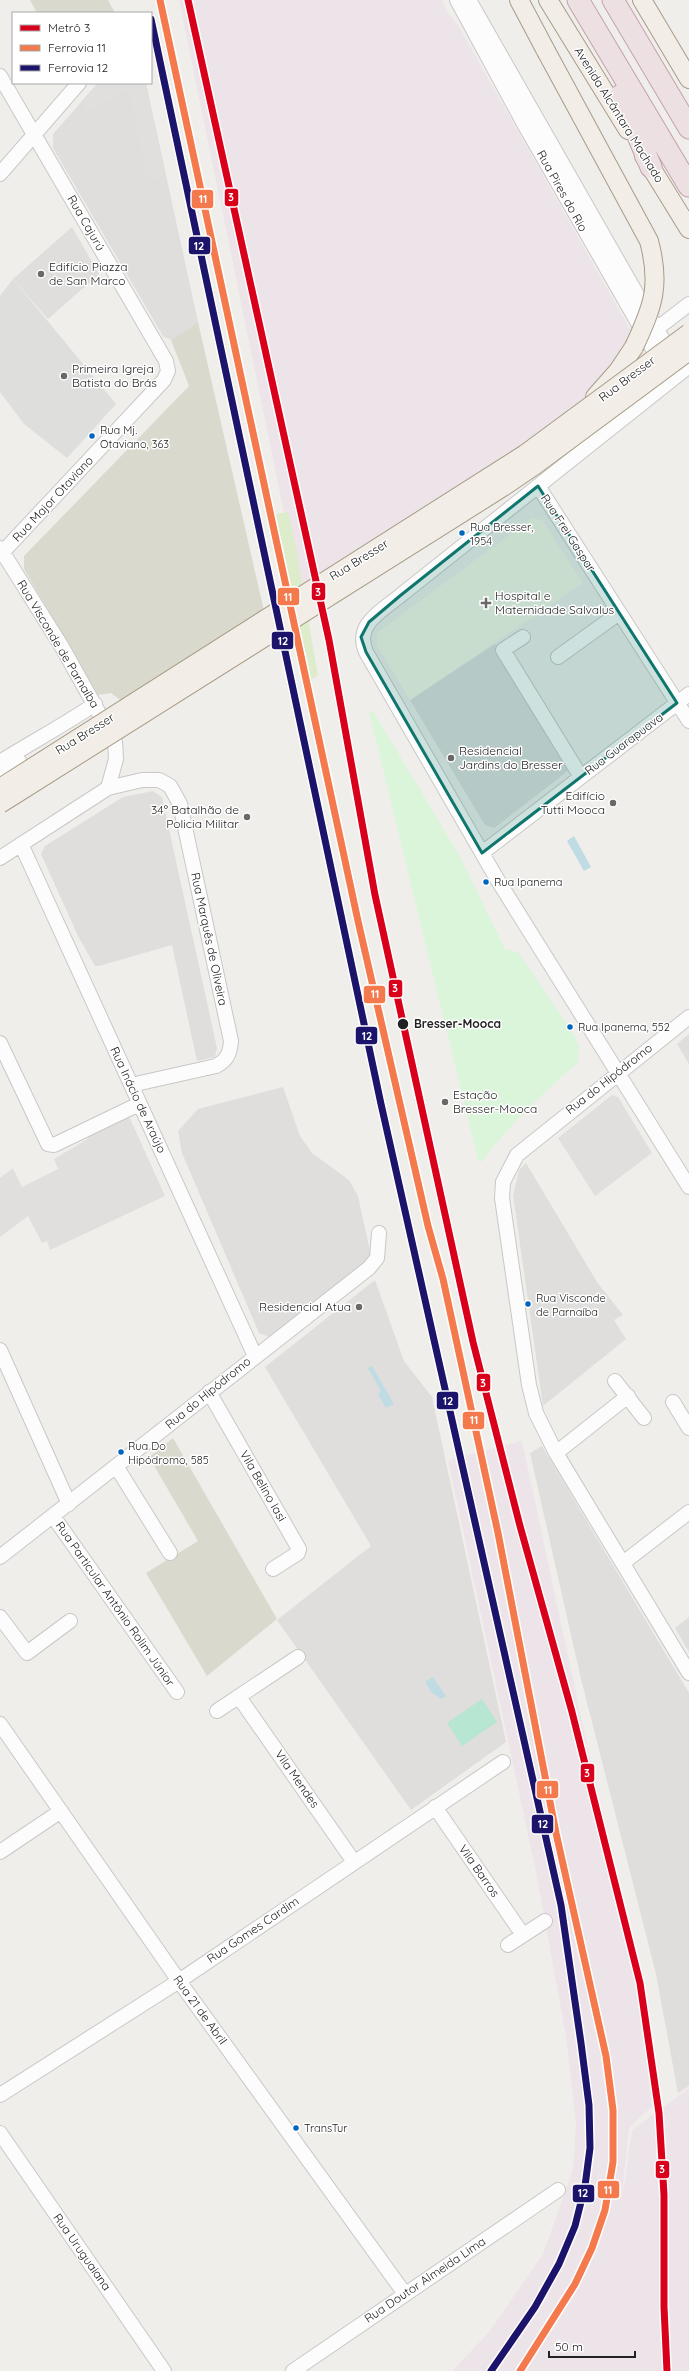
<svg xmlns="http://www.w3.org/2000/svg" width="689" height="2371" viewBox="0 0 689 2371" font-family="Quicksand,sans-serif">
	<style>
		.residential { fill: #dfdedc }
		.industrial { fill: #ede4e9 }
		.education { fill: #f8f7e8 }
		.religious { fill: #dededc }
		.construction { fill: #d9d9cd }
		.grass { fill: #ddeccb }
		.park { fill: #daf5da }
		.pitch { fill: #b7e6d2 }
		.parking { fill: #e0dfde }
		.water { fill: #bfdbe3 }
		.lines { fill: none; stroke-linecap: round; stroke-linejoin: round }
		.minor-casing { stroke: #c9c8c7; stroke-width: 16 }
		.major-casing { stroke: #a79c86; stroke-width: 20 }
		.highway-casing { stroke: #c5a2ac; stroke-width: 23 }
		.minor { stroke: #fdfcfc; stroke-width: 14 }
		.major { stroke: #f3ede7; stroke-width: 18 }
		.highway { stroke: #ece0e2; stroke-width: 21 }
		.major-bridge-casing { stroke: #a79c86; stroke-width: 20; stroke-linecap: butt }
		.major-bridge { stroke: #f3ede7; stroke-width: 18 }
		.rail-1-casing { stroke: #fff; stroke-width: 10 }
		.rail-2-casing { stroke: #fff; stroke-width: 10 }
		.rail-1 { stroke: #f47a4e; stroke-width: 7 }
		.rail-2 { stroke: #1c146b; stroke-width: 7 }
		.metro-1-casing { stroke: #fff; stroke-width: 10 }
		.metro-1 { stroke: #d9001c; stroke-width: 7 }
		.marked { fill: #0f766e; fill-opacity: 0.2; stroke: #0f766e; stroke-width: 3; stroke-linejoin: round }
		.poi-dot { fill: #6a6968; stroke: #fff; stroke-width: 1.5 }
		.bus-dot { fill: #0065bd; stroke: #fff; stroke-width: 1.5 }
		.stop-dot { fill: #222; stroke: #fff; stroke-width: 1.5 }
		.labels { text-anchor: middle; stroke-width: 3; stroke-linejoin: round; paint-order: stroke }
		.bus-label { font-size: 11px; fill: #222; stroke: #fff; text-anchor: start }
		.street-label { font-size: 12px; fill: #222; stroke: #fff }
		.poi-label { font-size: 12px; fill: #222; stroke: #fff; text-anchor: start }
		.stop-label { font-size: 12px; font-weight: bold; fill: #222; stroke: #fff; text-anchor: start }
		.line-badge { stroke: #fff; stroke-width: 1.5 }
		.badge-label { font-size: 11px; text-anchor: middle; font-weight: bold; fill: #fff }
	</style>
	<rect width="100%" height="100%" fill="#f0eeeb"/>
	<path class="residential" d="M98 83H146L198 322 171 340 163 336 53 148V134Z
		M72 227 99 274 48 319 13 279Z
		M495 644 573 767 494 828 485 825 410 700Z
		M153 791 162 797 217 1048 215 1057 197 1061 172 945 99 966H95L78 936 41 854 45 846 123 797Z
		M689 1034V1064L677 1044Z
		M283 1087 300 1136 312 1153 349 1180 358 1196 370 1251 369 1259 356 1272 270 1337 259 1333 182 1153 178 1131 198 1109Z
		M526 1163 597 1282 623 1315 614 1320 626 1339 543 1406 513 1195 519 1170Z
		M375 1280 404 1361 432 1397 506 1742 411 1810 277 1620 371 1546 265 1367Z
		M542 1446 689 1693V2086L678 2093 656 1974 581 1679 530 1453Z"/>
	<path class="industrial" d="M179 0H442L448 13 458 25 648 361 528 448 300 591Z
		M522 1441 635 1969 647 2034 654 2104 629 2128 623 2185 615 2215 625 2181 632 2130 689 2088V2371H452L489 2332 543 2254 573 2169 576 2124 566 2036 536 1872 448 1460Z"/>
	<path class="education" d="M532 518 542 520 583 583 410 700 377 645V633Z"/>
	<path class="religious" d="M13 279 116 404 67 458 24 424 0 392V296Z
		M689 1617V1652L675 1628Z"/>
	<path class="construction" d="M30 0H108L115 13H37Z
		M198 322 264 611 123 702 111 693 98 695 24 569V556L189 386 171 340Z
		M173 1438 277 1619 207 1676 146 1573 198 1541 149 1457Z"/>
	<path class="grass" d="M288 512 297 553 318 676 311 679 276 514Z"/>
	<path class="park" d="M373 711 458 853 505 949 518 952 573 1033 579 1046 578 1062C544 1093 509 1124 482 1162L478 1160 369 712Z"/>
	<path class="pitch" d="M482 1699 497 1722 462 1746 447 1723Z"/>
	<path class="parking" d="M98 83H146L166 176 147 182 129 89 86 112 81 102Z
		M612 1095 618 1097 652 1153 595 1196 558 1138Z
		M128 1114 165 1196 50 1250 47 1241 42 1243 28 1216 0 1237V1178L13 1168 22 1187 58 1169 54 1159 86 1140 94 1131Z"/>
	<path class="water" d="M574 836 591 867 584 871 567 841Z
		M372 1366 394 1404 386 1408 378 1394 381 1391 368 1368Z
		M433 1677 446 1696 442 1699 432 1693 425 1682Z"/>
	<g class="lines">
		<defs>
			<path id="minor" d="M457 0 523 122 662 365
				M469 0 672 356
				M0 76 166 361 168 371 164 380 0 555
				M0 174 79 83
				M650 334 689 304
				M689 366 401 595C382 611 354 624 366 652L497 879 689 1187
				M538 486 689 721
				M0 548 62 647 115 742 116 759 108 788
				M523 637 503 650 581 777
				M558 657 619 613
				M0 762C32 742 64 725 95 704
				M0 773 19 761
				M21 844 255 1356
				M482 853 689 694
				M0 858 108 788 142 780H159L170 786 180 804 231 1041C230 1054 227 1060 216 1066L131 1085
				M689 1017 517 1155 503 1182 502 1198 529 1385 536 1413 556 1453 689 1673
				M0 1043 48 1144 54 1145 139 1104
				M0 1350 69 1504
				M615 1381 644 1418
				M209 1392 299 1549 298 1553 273 1569
				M673 1402 689 1428
				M556 1453 628 1396
				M116 1466 170 1553
				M53 1516 177 1692
				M0 1557 369 1268 377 1258 379 1233
				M623 1563 689 1512
				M0 1617 27 1653 70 1621
				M239 1697 354 1862
				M217 1711 298 1657
				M0 1724 179 1981 405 2294
				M435 1807 523 1935
				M0 1852 61 1811
				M508 1945 545 1921
				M0 2095 179 1981 503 1762
				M0 2133 164 2371
				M293 2371 558 2190"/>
			<path id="major" d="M519 0 546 51
				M548 0 628 130
				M642 0 689 79
				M644 156 689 229
				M595 397 618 371 634 347"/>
			<path id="highway" d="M578 0 689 186
				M613 0 689 128
				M621 95 651 167"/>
		</defs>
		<use href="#minor" class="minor-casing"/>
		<use href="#major" class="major-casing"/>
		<use href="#highway" class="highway-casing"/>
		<use href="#minor" class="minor"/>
		<use href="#major" class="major"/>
		<use href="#highway" class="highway"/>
		<defs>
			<path id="major-bridge" d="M546 51 649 241C661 286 653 306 634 347
				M0 788 525 454 689 333
				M0 804 503 487 534 466 689 351"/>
		</defs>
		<use href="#major-bridge" class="major-bridge-casing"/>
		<use href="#major-bridge" class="major-bridge"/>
		<defs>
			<path id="rail-1" d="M160 0 358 921 428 1226 443 1279 498 1533 556 1833 606 2056 613 2110V2162L605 2210 592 2248 575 2284 520 2371"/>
			<path id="rail-2" d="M151 19 381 1104 561 1905 581 2043 589 2105 590 2148 585 2186 575 2226 559 2264 535 2307 491 2371"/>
		</defs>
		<use href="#rail-1" class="rail-1-casing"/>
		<use href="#rail-2" class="rail-2-casing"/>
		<use href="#rail-1" class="rail-1"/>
		<use href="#rail-2" class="rail-2"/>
		<defs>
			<path id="metro-1" d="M188 0 329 640 375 895 473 1342 520 1526 572 1712 640 1983 659 2113 664 2195V2307L667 2371"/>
		</defs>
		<use href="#metro-1" class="metro-1-casing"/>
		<use href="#metro-1" class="metro-1"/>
	</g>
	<path class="marked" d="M538 486 677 703 482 853 366 652 361 637 369 622 401 595Z"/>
	<g class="poi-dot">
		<circle cx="41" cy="274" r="4"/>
		<circle cx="64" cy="376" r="4"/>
		<path d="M484 597h4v4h4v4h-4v4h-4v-4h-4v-4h4z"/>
		<circle cx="451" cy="758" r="4"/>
		<circle cx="613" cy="803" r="4"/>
		<circle cx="247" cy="817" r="4"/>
		<circle cx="445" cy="1102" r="4"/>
		<circle cx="359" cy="1307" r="4"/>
	</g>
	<g class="bus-dot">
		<circle cx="92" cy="436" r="3.5"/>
		<circle cx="462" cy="533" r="3.5"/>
		<circle cx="486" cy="882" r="3.5"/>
		<circle cx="570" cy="1027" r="3.5"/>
		<circle cx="528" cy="1304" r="3.5"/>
		<circle cx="121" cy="1452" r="3.5"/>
		<circle cx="296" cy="2128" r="3.5"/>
	</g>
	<circle class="stop-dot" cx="403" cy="1024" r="6"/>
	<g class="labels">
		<g class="bus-label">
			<text x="100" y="434">Rua Mj.<tspan x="100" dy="14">Otaviano, 363</tspan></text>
			<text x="470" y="531">Rua Bresser,<tspan x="470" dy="14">1954</tspan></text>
			<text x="494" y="886">Rua Ipanema</text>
			<text x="578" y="1031">Rua Ipanema, 552</text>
			<text x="536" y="1302">Rua Visconde<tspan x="536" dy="14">de Parnaíba</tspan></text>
			<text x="128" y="1450">Rua Do<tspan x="128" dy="14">Hipódromo, 585</tspan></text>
			<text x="304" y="2132">TransTur</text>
		</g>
		<g class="street-label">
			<text transform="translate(619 115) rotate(58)" y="4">Avenida Alcântara Machado</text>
			<text transform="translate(562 191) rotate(61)" y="4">Rua Pires do Rio</text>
			<text transform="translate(86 223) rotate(60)" y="4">Rua Cajurú</text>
			<text transform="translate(627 379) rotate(-37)" y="4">Rua Bresser</text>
			<text transform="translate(53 499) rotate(-47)" y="4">Rua Major Otaviano</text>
			<text transform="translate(568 533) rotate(57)" y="4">Rua Frei Gaspar</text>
			<text transform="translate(359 560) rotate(-32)" y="4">Rua Bresser</text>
			<text transform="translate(58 644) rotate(59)" y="4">Rua Visconde de Parnaíba</text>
			<text transform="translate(85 734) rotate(-32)" y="4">Rua Bresser</text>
			<text transform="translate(624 744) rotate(-37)" y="4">Rua Guarapuava</text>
			<text transform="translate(209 939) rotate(78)" y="4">Rua Marquês de Oliveira</text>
			<text transform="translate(609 1079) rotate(-38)" y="4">Rua do Hipódromo</text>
			<text transform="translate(138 1100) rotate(65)" y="4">Rua Inácio de Araújo</text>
			<text transform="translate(208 1393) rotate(-39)" y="4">Rua do Hipódromo</text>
			<text transform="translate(263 1486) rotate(60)" y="4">Vila Belino Iasi</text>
			<text transform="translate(115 1604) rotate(55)" y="4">Rua Particular Antônio Rolim Júnior</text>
			<text transform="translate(297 1779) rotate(55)" y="4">Vila Mendes</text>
			<text transform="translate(479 1871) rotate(55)" y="4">Vila Barros</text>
			<text transform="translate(253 1930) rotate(-34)" y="4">Rua Gomes Cardim</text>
			<text transform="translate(200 2010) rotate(54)" y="4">Rua 21 de Abril</text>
			<text transform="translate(82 2252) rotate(55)" y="4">Rua Uruguaiana</text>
			<text transform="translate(425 2280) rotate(-34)" y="4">Rua Doutor Almeida Lima</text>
		</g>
		<g class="poi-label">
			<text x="49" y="271">Edifício Piazza<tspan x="49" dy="14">de San Marco</tspan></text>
			<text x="72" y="373">Primeira Igreja<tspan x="72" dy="14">Batista do Brás</tspan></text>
			<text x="495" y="600">Hospital e<tspan x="495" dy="14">Maternidade Salvalus</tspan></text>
			<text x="459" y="755">Residencial<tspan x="459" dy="14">Jardins do Bresser</tspan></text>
			<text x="605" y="800" text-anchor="end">Edifício<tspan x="605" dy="14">Tutti Mooca</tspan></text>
			<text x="239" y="814" text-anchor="end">34º Batalhão de<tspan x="239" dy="14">Policia Militar</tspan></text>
			<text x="453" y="1099">Estação<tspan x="453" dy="14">Bresser-Mooca</tspan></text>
			<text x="351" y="1311" text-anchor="end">Residencial Atua</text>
		</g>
		<g class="stop-label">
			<text x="414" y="1028">Bresser-Mooca</text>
		</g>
	</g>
	<g class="line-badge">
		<rect x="224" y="188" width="15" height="19" rx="4" fill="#d9001c"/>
		<rect x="191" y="189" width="23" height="20" rx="4" fill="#f47a4e"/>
		<rect x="188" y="236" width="23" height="19" rx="4" fill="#1c146b"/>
		<rect x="311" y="582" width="15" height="19" rx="4" fill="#d9001c"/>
		<rect x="277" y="587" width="23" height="19" rx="4" fill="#f47a4e"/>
		<rect x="271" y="631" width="23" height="19" rx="4" fill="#1c146b"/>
		<rect x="388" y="979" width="15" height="19" rx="4" fill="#d9001c"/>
		<rect x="363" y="985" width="23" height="19" rx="4" fill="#f47a4e"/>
		<rect x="355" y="1026" width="23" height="19" rx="4" fill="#1c146b"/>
		<rect x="476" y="1373" width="15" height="19" rx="4" fill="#d9001c"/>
		<rect x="436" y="1391" width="23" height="19" rx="4" fill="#1c146b"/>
		<rect x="462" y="1411" width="23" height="19" rx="4" fill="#f47a4e"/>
		<rect x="580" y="1763" width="15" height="20" rx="4" fill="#d9001c"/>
		<rect x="536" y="1780" width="23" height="19" rx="4" fill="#f47a4e"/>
		<rect x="531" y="1814" width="23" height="20" rx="4" fill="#1c146b"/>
		<rect x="655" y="2160" width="15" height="19" rx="4" fill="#d9001c"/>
		<rect x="597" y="2180" width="23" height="19" rx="4" fill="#f47a4e"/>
		<rect x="572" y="2184" width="23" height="19" rx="4" fill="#1c146b"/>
	</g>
	<g class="badge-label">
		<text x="231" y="201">3</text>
		<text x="203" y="203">11</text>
		<text x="199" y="250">12</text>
		<text x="318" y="596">3</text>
		<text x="288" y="601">11</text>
		<text x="283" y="645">12</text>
		<text x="395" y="992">3</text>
		<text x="375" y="998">11</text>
		<text x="367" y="1040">12</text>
		<text x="483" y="1387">3</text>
		<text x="448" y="1405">12</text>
		<text x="474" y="1424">11</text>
		<text x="587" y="1777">3</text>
		<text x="548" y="1794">11</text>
		<text x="543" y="1828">12</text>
		<text x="662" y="2173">3</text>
		<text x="608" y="2194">11</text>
		<text x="583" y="2197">12</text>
	</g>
	<rect x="12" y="12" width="140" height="72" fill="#ffffff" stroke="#a7a7a7"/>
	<rect x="20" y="25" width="20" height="6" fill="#d9001c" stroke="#a7a7a7"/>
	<text x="48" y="32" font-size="12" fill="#222222">Metrô 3</text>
	<rect x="20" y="45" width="20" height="6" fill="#f47a4e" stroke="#a7a7a7"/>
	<text x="48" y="52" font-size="12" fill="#222222">Ferrovia 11</text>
	<rect x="20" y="65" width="20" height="6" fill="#1c146b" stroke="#a7a7a7"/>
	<text x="48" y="72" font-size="12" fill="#222222">Ferrovia 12</text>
	<path d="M549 2351v6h86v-6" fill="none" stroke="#222222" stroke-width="2"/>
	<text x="555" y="2351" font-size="12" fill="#222222" stroke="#ffffff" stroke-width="3" paint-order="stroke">50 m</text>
</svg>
